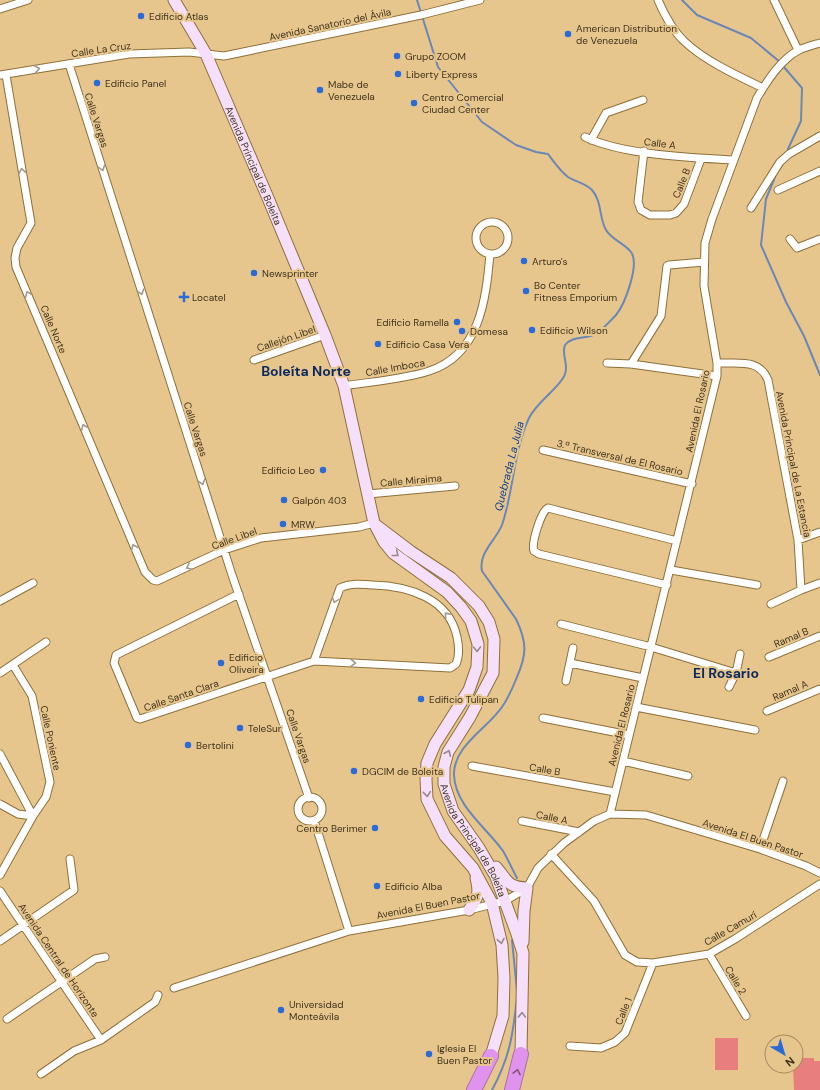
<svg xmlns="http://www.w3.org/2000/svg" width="820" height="1090" viewBox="0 0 820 1090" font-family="'DM Sans',sans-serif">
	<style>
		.green { fill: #e97e7f }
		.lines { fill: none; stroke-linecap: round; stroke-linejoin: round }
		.stream { stroke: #6b87b5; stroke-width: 2 }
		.street-casing { stroke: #8e703a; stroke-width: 9 }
		.secondary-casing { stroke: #8e703a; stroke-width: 13 }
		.highway-casing { stroke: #a771a5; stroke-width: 16 }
		.street { stroke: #fff; stroke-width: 7 }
		.secondary { stroke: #f5dffa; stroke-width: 11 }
		.highway { stroke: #df93ef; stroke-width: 14 }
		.oneway { stroke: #a0998e }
		.oneway2 { stroke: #9a898b }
		.oneway3 { stroke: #805970 }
		.poi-dot { fill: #2b6bd8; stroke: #e7c68e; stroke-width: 1.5 }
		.labels { text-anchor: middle; stroke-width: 4; stroke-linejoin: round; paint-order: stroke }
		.poi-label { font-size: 10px; fill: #40331c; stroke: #e7c68e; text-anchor: start }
		.street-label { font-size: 10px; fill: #40331c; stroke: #e7c68e }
		.water-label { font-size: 11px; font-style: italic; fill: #114193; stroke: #e7c68e }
		.district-label { font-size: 14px; font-weight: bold; fill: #0b295d; stroke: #e7c68e }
	</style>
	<rect width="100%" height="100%" fill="#e7c68e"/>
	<path class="green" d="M715 1038H738V1070H715Z
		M796 1058H814V1061H820V1090H794L793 1066H796Z"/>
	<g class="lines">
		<path class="stream" d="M417 0 438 67 482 122 516 145 536 152 548 154C554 162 560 171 568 177 576 182 585 183 592 190 602 201 599 218 606 230 612 240 624 243 631 252 640 264 625 304 616 315 609 322 602 331 593 335 584 339 572 336 565 345 561 355 569 364 565 374 561 387 537 401 529 418 513 452 514 490 502 525 496 540 478 553 482 571L516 619C527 642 527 654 517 677 513 687 509 697 502 707 488 728 453 746 454 775 455 806 487 828 503 851 508 859 512 869 517 878
			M682 0 697 15 751 38 780 62
			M783 66 802 88 801 121 788 149
			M775 177 766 199 761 245 786 302 804 336 820 375
			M512 940 517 991
			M492 1090C510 1057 513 1034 517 998"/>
		<defs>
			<path id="street" d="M658 0C664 14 673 31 685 42 705 61 738 76 763 88
				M774 0 798 50
				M0 9 28 0
				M69 64 232 575 309 798
				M0 75 129 54 189 52 224 56 421 15 480 0
				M6 75 31 223 17 248 15 258 16 267 145 572 153 580 157 581 224 550 261 538 359 527 374 523
				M585 137C623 155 692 158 734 160
				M591 140 606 113 643 100
				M644 151 638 202 641 210 650 215H670L676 213 684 204 701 159
				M778 190 820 171
				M751 208 780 162 789 154 820 136
				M476 238a16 16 0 1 1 32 0a16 16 0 1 1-32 0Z
				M790 239 797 248 820 239
				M254 360 325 335
				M607 363 631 364 717 376
				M717 363C738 364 759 358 768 380L798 540 801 590 820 583
				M631 364 661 316 667 266 669 265 704 262
				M344 386C369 382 405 379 429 371 480 355 486 299 490 254
				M543 450 692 484
				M368 494 455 486
				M798 540 820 532
				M671 570 757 585
				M667 585 539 554 534 551C531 544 541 511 548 508L677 541
				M239 594 116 655 114 663 137 718 140 719 314 661 450 668 456 664C460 655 459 646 457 637 449 598 408 586 373 585 362 584 350 583 340 588L314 661
				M0 601 33 583
				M771 604 801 590
				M561 624 651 647 736 673
				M769 657 820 636
				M570 663 643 678
				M0 673 46 642
				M566 681 573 648
				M729 687 736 673 740 654
				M636 707 755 730
				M767 711 820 689
				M543 718 629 735
				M0 754 33 816
				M623 761 688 776
				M472 766 615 792
				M298 809a12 12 0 1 1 24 0a12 12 0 1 1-24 0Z
				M0 804 18 814 33 816
				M610 814 717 376V363L704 286 705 243 712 219 757 98C767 81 781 59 799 50 805 47 813 45 820 43
				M314 820 349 931
				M522 821 579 832
				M760 849 783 781
				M551 854 594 901 625 955 637 962 653 963 709 954 735 939 820 884
				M0 875 33 816 46 797 50 782 32 696 13 665
				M0 891 101 1040
				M0 941 74 890 70 859
				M709 954 746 1016
				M174 988 349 931 469 910 505 901 527 888 538 868 564 843 594 821 610 814 646 815 760 849 806 866 820 873
				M7 1019 95 959 105 957
				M570 1046 601 1048 615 1042 625 1033 653 963
				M41 1074 74 1051 101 1040 155 1002 158 995"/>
			<g id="secondary">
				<path id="s1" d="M174 0 206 54 268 198 325 335 344 386 374 523 384 542 393 553 447 592 461 607 471 621 478 644 477 667 469 690 435 744 427 763 426 779 427 799 445 836 473 868 492 903 502 945 504 978 503 1016 491 1056"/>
				<path id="s2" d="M377 526 410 551 451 578 479 606 489 622 494 639 493 673 470 717 448 752 444 767V784L453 811 479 848 496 877 517 934 523 953 521 1054"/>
				<path d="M496 867C508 881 507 887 527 888L524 911 523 942"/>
				<path d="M469 910C478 897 480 894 476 878"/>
			</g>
			<path id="highway" d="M474 1090 491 1056
				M512 1090 521 1054"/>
		</defs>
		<use href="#street" class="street-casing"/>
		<use href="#secondary" class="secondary-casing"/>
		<use href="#highway" class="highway-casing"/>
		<use href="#street" class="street"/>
		<use href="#secondary" class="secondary"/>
		<use href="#highway" class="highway"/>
	</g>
	<defs><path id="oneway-chevron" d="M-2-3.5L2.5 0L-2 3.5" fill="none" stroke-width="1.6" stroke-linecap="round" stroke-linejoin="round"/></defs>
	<g class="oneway">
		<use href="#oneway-chevron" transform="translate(37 69) rotate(-10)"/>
		<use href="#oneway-chevron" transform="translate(102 168) rotate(72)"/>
		<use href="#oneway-chevron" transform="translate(22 171) rotate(-100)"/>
		<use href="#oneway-chevron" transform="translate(141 292) rotate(72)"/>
		<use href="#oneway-chevron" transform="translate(28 294) rotate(-113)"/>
		<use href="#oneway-chevron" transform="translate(84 427) rotate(-113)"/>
		<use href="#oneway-chevron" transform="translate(202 482) rotate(72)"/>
		<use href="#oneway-chevron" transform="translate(134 547) rotate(-113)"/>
		<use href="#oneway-chevron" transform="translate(189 567) rotate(155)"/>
		<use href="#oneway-chevron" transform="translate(335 600) rotate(110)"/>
		<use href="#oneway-chevron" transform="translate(447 615) rotate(-131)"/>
		<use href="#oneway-chevron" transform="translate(353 663) rotate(3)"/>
	</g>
	<g class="oneway2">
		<use href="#oneway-chevron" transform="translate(396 554) rotate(39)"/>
		<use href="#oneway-chevron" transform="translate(477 649) rotate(89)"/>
		<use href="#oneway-chevron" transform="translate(448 753) rotate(-67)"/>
		<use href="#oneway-chevron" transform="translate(427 794) rotate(84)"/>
		<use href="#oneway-chevron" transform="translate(501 941) rotate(79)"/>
		<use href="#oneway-chevron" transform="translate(522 1015) rotate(-88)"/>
	</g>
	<use class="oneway3" href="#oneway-chevron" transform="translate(517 1072) rotate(-78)"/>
	<g class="poi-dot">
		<circle cx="141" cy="16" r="4"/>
		<circle cx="568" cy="34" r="4"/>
		<circle cx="397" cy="56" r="4"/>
		<circle cx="398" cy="74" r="4"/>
		<circle cx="97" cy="83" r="4"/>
		<circle cx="320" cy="90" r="4"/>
		<circle cx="414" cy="103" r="4"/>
		<circle cx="524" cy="261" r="4"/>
		<circle cx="254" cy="273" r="4"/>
		<circle cx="526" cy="291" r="4"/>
		<path d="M182 291h4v4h4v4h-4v4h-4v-4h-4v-4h4z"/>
		<circle cx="457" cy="322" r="4"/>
		<circle cx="532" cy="330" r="4"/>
		<circle cx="462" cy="331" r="4"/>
		<circle cx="378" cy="344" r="4"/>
		<circle cx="323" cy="470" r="4"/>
		<circle cx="284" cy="500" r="4"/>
		<circle cx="283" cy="524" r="4"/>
		<circle cx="221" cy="663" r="4"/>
		<circle cx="421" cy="699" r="4"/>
		<circle cx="240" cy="728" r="4"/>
		<circle cx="188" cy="745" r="4"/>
		<circle cx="354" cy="771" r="4"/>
		<circle cx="375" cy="828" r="4"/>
		<circle cx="377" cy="886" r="4"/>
		<circle cx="281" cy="1010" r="4"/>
		<circle cx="429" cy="1054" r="4"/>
	</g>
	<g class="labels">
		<g class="poi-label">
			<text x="149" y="20">Edificio Atlas</text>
			<text x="576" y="32">American Distribution<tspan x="576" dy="12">de Venezuela</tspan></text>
			<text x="405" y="60">Grupo ZOOM</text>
			<text x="406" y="78">Liberty Express</text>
			<text x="105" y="87">Edificio Panel</text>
			<text x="328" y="88">Mabe de<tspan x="328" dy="12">Venezuela</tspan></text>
			<text x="422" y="101">Centro Comercial<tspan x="422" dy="12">Ciudad Center</tspan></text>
			<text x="532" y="265">Arturo's</text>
			<text x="262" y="277">Newsprinter</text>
			<text x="534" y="289">Bo Center<tspan x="534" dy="12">Fitness Emporium</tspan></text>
			<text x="192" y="301">Locatel</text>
			<text x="449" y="326" text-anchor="end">Edificio Ramella</text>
			<text x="540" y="334">Edificio Wilson</text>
			<text x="470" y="335">Domesa</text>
			<text x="386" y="348">Edificio Casa Vera</text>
			<text x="315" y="474" text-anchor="end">Edificio Leo</text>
			<text x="292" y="504">Galpón 403</text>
			<text x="291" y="528">MRW</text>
			<text x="229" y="661">Edificio<tspan x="229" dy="12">Oliveira</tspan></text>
			<text x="429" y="703">Edificio Tulipan</text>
			<text x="248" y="732">TeleSur</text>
			<text x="196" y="749">Bertolini</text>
			<text x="362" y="775">DGCIM de Boleita</text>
			<text x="367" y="832" text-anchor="end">Centro Berimer</text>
			<text x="385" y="890">Edificio Alba</text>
			<text x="289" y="1008">Universidad<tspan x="289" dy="12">Monteávila</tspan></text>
			<text x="437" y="1052">Iglesia El<tspan x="437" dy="12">Buen Pastor</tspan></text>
		</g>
		<g class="street-label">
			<text transform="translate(330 24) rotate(-12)" y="4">Avenida Sanatorio del Ávila</text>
			<text transform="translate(101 49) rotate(-8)" y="4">Calle La Cruz</text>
			<text transform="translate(97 120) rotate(72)" y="4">Calle Vargas</text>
			<text transform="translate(660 143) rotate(7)" y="4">Calle A</text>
			<text dy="4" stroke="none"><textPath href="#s1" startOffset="184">Avenida Principal de Boleíta</textPath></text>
			<text transform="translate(681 183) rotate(-68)" y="4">Calle B</text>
			<text transform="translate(54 329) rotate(67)" y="4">Calle Norte</text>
			<text transform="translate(286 338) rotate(-19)" y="4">Callejón Libel</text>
			<text transform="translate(395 367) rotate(-10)" y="4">Calle Imboca</text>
			<text transform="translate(697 411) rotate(-78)" y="4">Avenida El Rosario</text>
			<text transform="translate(196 429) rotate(72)" y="4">Calle Vargas</text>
			<text transform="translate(620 457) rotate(13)" y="4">3.ª Transversal de El Rosario</text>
			<text transform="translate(794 464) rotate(79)" y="4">Avenida Principal de La Estancia</text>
			<text transform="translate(411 480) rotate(-5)" y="4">Calle Miraima</text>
			<text transform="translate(234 538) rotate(-20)" y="4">Calle Libel</text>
			<text transform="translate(791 637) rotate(-23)" y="4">Ramal B</text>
			<text transform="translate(790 690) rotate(-23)" y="4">Ramal A</text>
			<text transform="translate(181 695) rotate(-19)" y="4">Calle Santa Clara</text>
			<text transform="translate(621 725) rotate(-76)" y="4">Avenida El Rosario</text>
			<text transform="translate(299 736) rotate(71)" y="4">Calle Vargas</text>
			<text transform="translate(51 738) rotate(78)" y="4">Calle Poniente</text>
			<text transform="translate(545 769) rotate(10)" y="4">Calle B</text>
			<text transform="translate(552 817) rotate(11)" y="4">Calle A</text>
			<text transform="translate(753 838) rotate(18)" y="4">Avenida El Buen Pastor</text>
			<text dy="4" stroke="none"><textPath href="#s2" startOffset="388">Avenida Principal de Boleíta</textPath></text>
			<text transform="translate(428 905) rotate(-11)" y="4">Avenida El Buen Pastor</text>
			<text transform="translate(730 928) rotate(-30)" y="4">Calle Camurí</text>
			<text transform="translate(59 960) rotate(56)" y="4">Avenida Central de Horizonte</text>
			<text transform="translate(736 980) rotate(59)" y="4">Calle 2</text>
			<text transform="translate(623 1011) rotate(-68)" y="4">Calle 1</text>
		</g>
		<g class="water-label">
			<text transform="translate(509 466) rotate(-76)" y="4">Quebrada La Julia</text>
		</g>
		<g class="district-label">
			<text x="306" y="376">Boleíta Norte</text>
			<text x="726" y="678">El Rosario</text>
		</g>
	</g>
	<g transform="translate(784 1054) rotate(142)"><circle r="19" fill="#e7c68e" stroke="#a48b60"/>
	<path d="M0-3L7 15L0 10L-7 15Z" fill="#2b6bd8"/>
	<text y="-6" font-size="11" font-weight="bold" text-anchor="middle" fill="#40331c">N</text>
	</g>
</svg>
